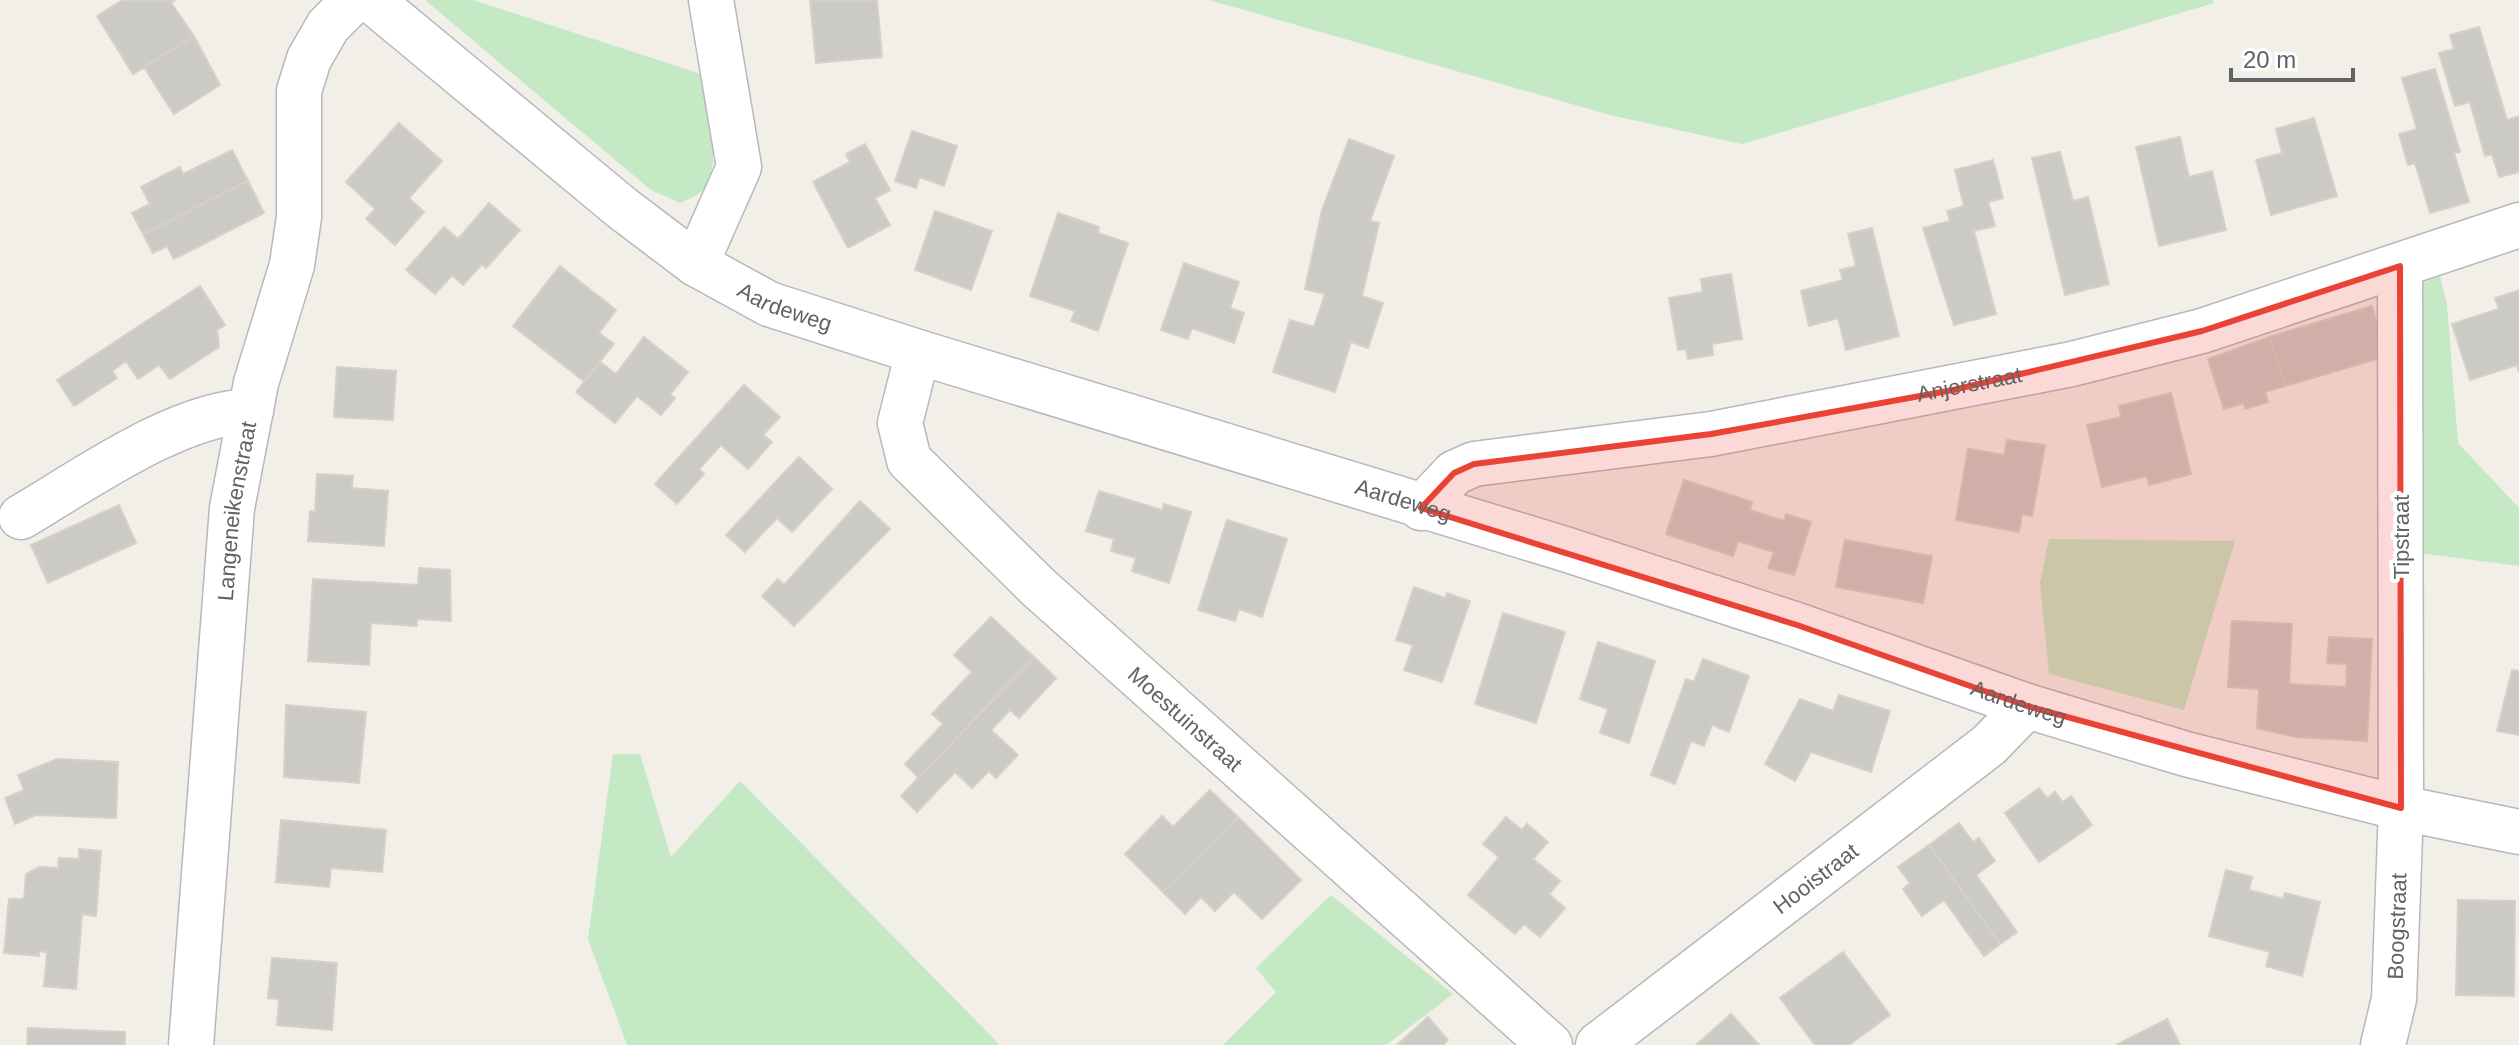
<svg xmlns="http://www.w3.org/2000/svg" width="2519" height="1045" viewBox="0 0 2519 1045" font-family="Arial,sans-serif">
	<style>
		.green { fill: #c5e8c5 }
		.building { fill: #cccac5; stroke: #d6d1c6; stroke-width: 2 }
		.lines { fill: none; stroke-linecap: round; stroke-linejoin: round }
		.minor-casing { stroke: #b5b8bc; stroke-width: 47 }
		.minor { stroke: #fff; stroke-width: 44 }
		.marked { fill: #ea4335; fill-opacity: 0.2; stroke: #ea4335; stroke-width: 6; stroke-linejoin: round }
		.labels { text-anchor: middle; stroke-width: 8; stroke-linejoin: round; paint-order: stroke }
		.street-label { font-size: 22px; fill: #5f6368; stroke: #fff }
	</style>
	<rect width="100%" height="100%" fill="#f1efe8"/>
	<path class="green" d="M425 0H473L701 74C706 103 725 167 702 191 697 196 687 200 680 203L651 190Z
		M1209 0H2213L2214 3 1742 144 1610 115Z
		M2440 276 2447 305 2458 443 2519 508V566L2419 553 2412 287Z
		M2049 539 2235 541 2184 710 2049 674 2040 583Z
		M613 754H640L671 857 740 781 1000 1045H627L588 939Z
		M1331 895 1453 994 1386 1045H1223L1276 992 1256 968Z"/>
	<path class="building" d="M123 0H175L171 3 194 36 133 74 97 16Z
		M810 0H877L882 57 816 63Z
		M2479 27 2507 120 2519 116V172L2499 177 2492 154 2485 156 2470 102 2455 106 2439 53 2454 49 2450 35Z
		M194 36 220 85 174 114 144 67Z
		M2435 69 2460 152 2454 153 2469 202 2430 213 2415 163 2408 165 2399 134 2417 129 2402 78Z
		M2314 118 2337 196 2271 215 2256 160 2282 153 2276 129Z
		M399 123 442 161 409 198 424 212 395 245 366 219 375 209 346 182Z
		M912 131 957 146 944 186 920 177 916 188 895 181Z
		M2180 137 2189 177 2212 171 2226 230 2159 246 2136 147Z
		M1349 139 1394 156 1370 221 1379 223 1362 296 1383 303 1368 348 1351 342 1335 392 1273 372 1290 320 1314 327 1325 294 1305 289 1322 210Z
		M865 144 890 190 875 198 890 225 848 248 813 182 850 162 846 154Z
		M232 150 248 181 143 234 132 213 150 204 141 187 180 167 183 174Z
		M2060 152 2073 201 2088 197 2109 284 2065 295 2032 158Z
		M1993 160 2003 198 1988 202 1995 226 1974 231 1996 314 1954 325 1923 228 1950 221 1947 211 1964 206 1955 170Z
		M248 181 264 213 174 259 167 246 153 253 143 234Z
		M489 203 520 230 486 268 482 264 463 285 452 275 435 294 406 270 444 227 458 239Z
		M935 211 992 231 971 290 915 270Z
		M1058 213 1099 227 1098 233 1128 243 1098 331 1071 321 1075 311 1030 296Z
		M1872 228 1899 336 1846 350 1838 318 1809 326 1801 291 1843 280 1840 270 1856 266 1848 234Z
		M1184 263 1239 282 1230 308 1244 313 1234 343 1192 328 1188 339 1161 330Z
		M560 266 616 310 599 333 614 344 584 381 513 326Z
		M1731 274 1742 339 1712 344 1713 355 1688 359 1686 349 1678 350 1669 298 1703 292 1701 279Z
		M200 286 225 325 217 330 219 347 170 379 159 365 138 379 126 361 112 371 117 378 74 406 57 380Z
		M2519 290V372L2517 365 2470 380 2452 324 2499 309 2495 298Z
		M2372 306 2387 356 2285 386 2269 337Z
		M644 337 688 372 670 395 675 398 661 415 637 396 615 423 576 392 600 362 616 374Z
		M2269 337 2285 386 2265 392 2268 402 2245 409 2244 403 2224 409 2208 359Z
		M337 367 396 371 393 420 334 417Z
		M744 385 780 417 763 435 772 442 748 469 721 445 699 469 704 474 677 504 655 484Z
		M2171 393 2191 474 2149 485 2147 476 2102 487 2087 425 2121 417 2119 406Z
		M2007 440 2045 445 2032 516 2022 514 2019 532 1956 520 1968 449 2004 455Z
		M799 457 832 489 792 532 777 518 745 552 726 535Z
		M317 474 353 476 352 488 388 491 384 546 308 541 310 511 315 512Z
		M1684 480 1752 502 1750 510 1784 521 1786 514 1811 522 1794 575 1768 568 1774 552 1738 541 1733 556 1666 534Z
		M1099 491 1162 510 1164 504 1191 512 1169 583 1132 571 1136 558 1111 551 1114 539 1086 531Z
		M860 501 890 529 794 626 762 596 778 579 784 585Z
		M119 505 136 543 48 583 31 545Z
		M1227 520 1287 539 1262 617 1239 609 1235 621 1198 610Z
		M1845 540 1932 556 1923 603 1836 587Z
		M419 568 450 570 451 621 417 619V626L371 623 369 665 308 661 313 579 418 585Z
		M1414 587 1445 598 1447 593 1470 601 1442 682 1404 670 1413 645 1396 640Z
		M1503 613 1565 632 1536 723 1475 704Z
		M991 617 1034 657 919 778 905 764 943 724 932 714 972 672 954 655Z
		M2232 621 2292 624 2289 684 2346 687 2347 664 2327 663 2329 637 2372 639 2367 741 2296 737 2257 728 2259 689 2228 687Z
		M1598 642 1655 661 1629 743 1600 733 1608 709 1580 699Z
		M1034 657 1056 678 1019 718 1010 710 991 730 1018 755 996 778 989 771 972 788 955 772 917 812 901 796Z
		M1703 659 1749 676 1729 732 1712 725 1704 746 1691 741 1675 784 1651 775 1686 679 1694 682Z
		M2512 670 2519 671V735L2497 731Z
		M1839 695 1890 711 1871 772 1811 752 1795 781 1765 764 1800 699 1833 711Z
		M286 705 366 712 359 783 284 777Z
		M57 759 118 762 116 818 36 815 15 824 5 798 24 790 18 775Z
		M2039 788 2047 798 2055 792 2063 802 2071 796 2092 825 2039 862 2005 813Z
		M1210 790 1238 817 1163 892 1125 854 1162 816 1173 827Z
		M1238 817 1301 880 1262 919 1234 892 1215 911 1201 897 1185 914 1163 892Z
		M1506 817 1522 830 1527 824 1548 842 1533 859 1560 881 1549 894 1565 908 1540 937 1524 924 1515 934 1468 895 1499 857 1483 844Z
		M281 820 386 830 382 872 331 868 329 887 276 882Z
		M1959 823 1973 842 1979 838 1995 861 1976 875 2017 932 2000 944 1929 845Z
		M1929 845 2000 944 1984 956 1944 900 1922 916 1903 889 1910 883 1898 867Z
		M79 849 101 851 96 916 82 914 76 989 44 986 47 952 39 951V956L4 953 9 899H24L26 874 39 867 58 868 59 858 79 859Z
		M2226 870 2252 877 2249 890 2283 899 2285 893 2320 902 2302 976 2266 966 2270 952 2209 936Z
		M2458 900 2515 901 2514 996 2456 995Z
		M1843 952 1890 1015 1849 1045H1815L1780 998Z
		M272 958 337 963 332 1030 277 1025 279 999 268 998Z
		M1731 1014 1759 1045H1696Z
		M1428 1017 1448 1040 1443 1045H1397Z
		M2167 1019 2180 1045H2116Z
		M28 1028 125 1032V1045H27Z"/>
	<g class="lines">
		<defs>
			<g id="minor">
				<path id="s1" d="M371 0 622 208 696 264 769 304 918 352 1568 550 1797 625 2027 706 2186 754 2401 808 2519 832"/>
				<path d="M696 264 739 167 711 0"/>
				<path id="s2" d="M918 352 900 423 909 460 1038 587 1550 1045"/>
				<path id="s3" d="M1421 508 1454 473 1474 464 1711 434 2072 364 2202 331 2519 225"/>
				<path d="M21 517C84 480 177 413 251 411"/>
				<path id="s4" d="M191 1045 232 508 256 383 292 265 299 217V91L309 59 328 26 354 0"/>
				<path id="s5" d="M1598 1045 1989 745 2027 706"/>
				<path id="s6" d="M2383 1045 2394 999 2401 808 2400 266"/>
			</g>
		</defs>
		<use href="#minor" class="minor-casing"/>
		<use href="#minor" class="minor"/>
	</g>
	<path class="marked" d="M2400 266 2401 808 2027 706 1797 625 1421 508 1454 473 1474 464 1711 434 1953 390 2202 331Z"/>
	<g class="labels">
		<g class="street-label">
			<text dy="8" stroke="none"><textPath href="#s1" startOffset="518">Aardeweg</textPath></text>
			<text dy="8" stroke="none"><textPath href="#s3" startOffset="572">Anjerstraat</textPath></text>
			<text dy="8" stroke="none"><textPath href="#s1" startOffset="1166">Aardeweg</textPath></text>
			<text dy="8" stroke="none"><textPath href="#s4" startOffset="536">Langeneikenstraat</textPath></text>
			<text transform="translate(2401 537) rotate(-90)" y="8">Tipstraat</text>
			<text dy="8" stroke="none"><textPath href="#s1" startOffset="1814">Aardeweg</textPath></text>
			<text dy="8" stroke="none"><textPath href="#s2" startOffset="490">Moestuinstraat</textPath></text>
			<text dy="8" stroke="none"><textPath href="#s5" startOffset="274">Hooistraat</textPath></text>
			<text dy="8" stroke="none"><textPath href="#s6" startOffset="120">Boogstraat</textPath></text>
		</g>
	</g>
	<path d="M2231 68v12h122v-12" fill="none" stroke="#5f6368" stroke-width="4"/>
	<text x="2243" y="68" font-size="24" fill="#5f6368" stroke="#ffffff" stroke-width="6" paint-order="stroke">20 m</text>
</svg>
